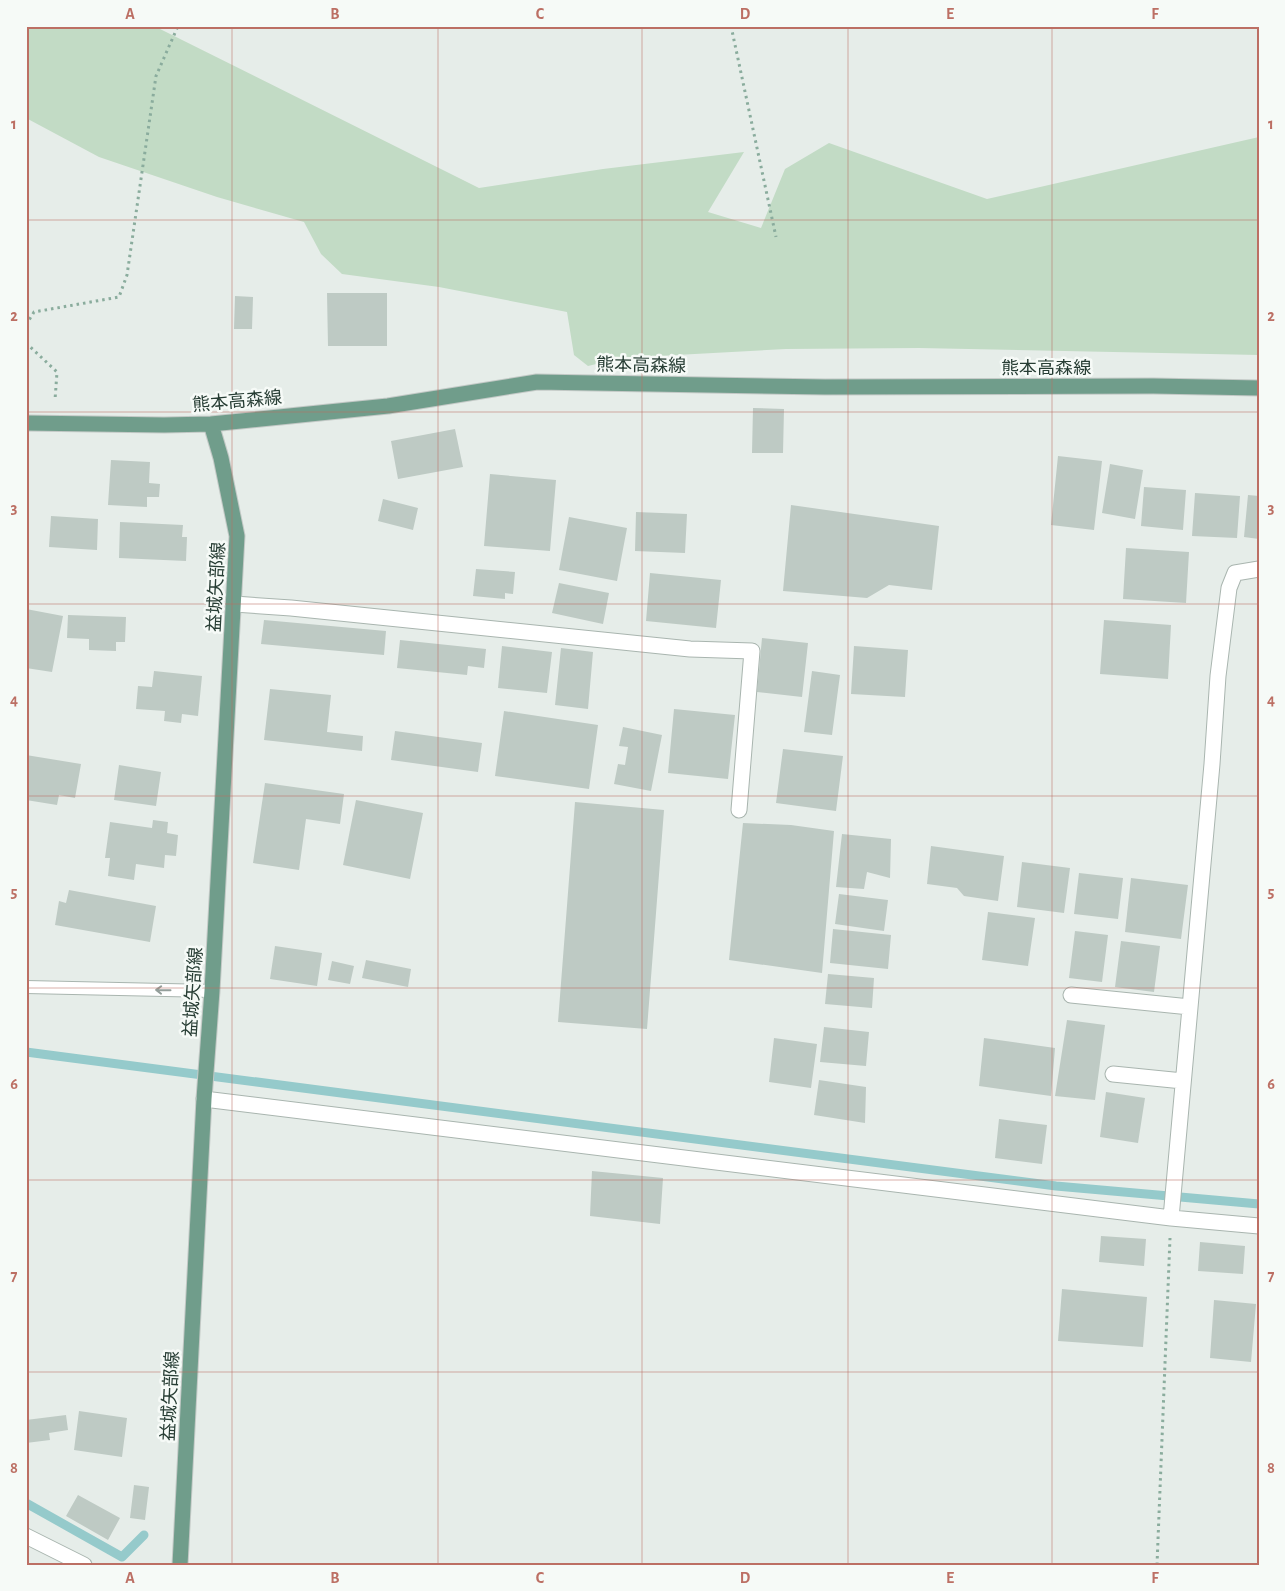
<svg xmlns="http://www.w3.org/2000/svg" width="1285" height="1591" viewBox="0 0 1285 1591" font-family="'Alegreya Sans','Noto Sans JP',sans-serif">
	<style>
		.green { fill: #c2dbc5 }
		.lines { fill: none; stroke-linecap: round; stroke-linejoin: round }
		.stream { stroke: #95cacb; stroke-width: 9 }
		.building { fill: #becac4 }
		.service-casing { stroke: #a9b5af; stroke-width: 14 }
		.minor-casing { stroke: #a9b5af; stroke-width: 17 }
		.primary-casing { stroke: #c3c9c6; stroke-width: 17 }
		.path { stroke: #8aac9d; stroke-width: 3; stroke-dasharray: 2.5 4; stroke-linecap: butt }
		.service { stroke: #fff; stroke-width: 12 }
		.minor { stroke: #fff; stroke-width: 15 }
		.primary { stroke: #709d8b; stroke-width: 15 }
		.oneway { stroke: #939e9a }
		.grid { fill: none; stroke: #bc6f64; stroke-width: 1; stroke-opacity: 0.55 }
		.labels { text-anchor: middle; stroke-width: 5; stroke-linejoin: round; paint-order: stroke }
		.street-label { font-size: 18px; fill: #273d34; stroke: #f6faf7 }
		.neatline { fill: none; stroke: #bc6f64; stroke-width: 2 }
		.grid-label { font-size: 16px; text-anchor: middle; font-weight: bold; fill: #bc6f64 }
	</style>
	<rect width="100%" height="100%" fill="#e6ede9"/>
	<path class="green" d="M26 26H154L479 188 603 169 744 152 708 212 761 228 785 169 829 143 987 199 1259 137V355L919 348 786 349 621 358 588 366 574 355 567 312 439 287 342 274 321 254 304 222 217 197 99 157 26 118Z"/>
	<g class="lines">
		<path class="stream" d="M26 1052 1056 1186 1259 1204
			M26 1503 122 1557 144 1535"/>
	</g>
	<path class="building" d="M327 293H387V346H328Z
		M235 296 253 297 252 329H234Z
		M753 408 784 409 783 453H752Z
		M455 429 463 467 398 479 391 441Z
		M1058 456 1102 461 1094 530 1051 525Z
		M111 460 150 462 149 483 160 484 159 497H147V507L108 505Z
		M1110 464 1143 470 1135 519 1102 513Z
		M490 474 556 480 550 551 484 546Z
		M1144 487 1186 490 1183 530 1141 526Z
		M1195 493 1240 496 1237 538 1192 536Z
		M1248 495 1259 496V539L1244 537Z
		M383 499 418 508 413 530 378 521Z
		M791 505 939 526 932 590 889 585 867 598 783 591Z
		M636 512 687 514 685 553 635 551Z
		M51 516 98 519 97 550 49 547Z
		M569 517 627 528 617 581 559 570Z
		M120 522 183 525 182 537H187L186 561 119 558Z
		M1126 548 1189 552 1186 603 1123 599Z
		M476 569 515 572 513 594 505 593V599L473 596Z
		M650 573 721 580 716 628 646 621Z
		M559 583 609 593 603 624 552 613Z
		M26 609 63 616 52 672 26 668Z
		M68 615 126 617 125 642H116V651L89 650V639L67 638Z
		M264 620 386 631 384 655 261 644Z
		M1104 620 1171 625 1168 679 1100 674Z
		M762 638 808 643 802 697 757 692Z
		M400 640 486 649 484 668 468 666 467 675 397 668Z
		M502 646 552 652 547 693 498 688Z
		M854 646 908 650 905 697 851 694Z
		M561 648 593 652 588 709 555 705Z
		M154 671 202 676 198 716 182 714 181 723 164 721 165 711 136 709 138 686 152 687Z
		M812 671 840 675 832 735 804 732Z
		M270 689 331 695 327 732 363 736 362 751 264 740Z
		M674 709 735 715 728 779 668 773Z
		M504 711 598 725 589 789 495 776Z
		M623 727 662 735 651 791 614 784 618 764 625 765 628 747 619 746Z
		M395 731 482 743 478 772 391 760Z
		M783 749 843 756 836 811 776 803Z
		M26 755 81 764 75 798 59 795 57 805 26 800Z
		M119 765 161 772 156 806 114 800Z
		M265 783 344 794 340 824 306 819 299 870 253 863Z
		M356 800 423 813 410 879 343 865Z
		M575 802 664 810 647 1029 558 1022Z
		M153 820 168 822 167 833 178 835 176 856 165 855 164 868 136 864 134 880 108 876 110 858H105L110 822 152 828Z
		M743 823 791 825 834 831 822 973 729 960Z
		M842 834 891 839 890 878 867 872 864 889 836 887Z
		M931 846 1004 856 998 901 964 896 957 888 927 884Z
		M1022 862 1070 868 1064 913 1017 907Z
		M1079 873 1123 878 1118 919 1074 914Z
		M1131 878 1188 885 1181 939 1125 932Z
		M69 890 156 906 150 942 55 925 59 901 66 903Z
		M839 894 888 900 884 931 835 924Z
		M988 912 1035 918 1028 966 982 960Z
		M833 929 891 935 888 969 830 963Z
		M1075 931 1108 935 1102 982 1069 978Z
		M1121 941 1160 946 1154 992 1115 987Z
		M275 946 322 953 317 986 270 979Z
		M366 960 411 969 408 987 362 978Z
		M332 961 354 966 350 984 328 980Z
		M828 974 874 978 872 1008 825 1004Z
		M1067 1020 1105 1025 1095 1100 1055 1096Z
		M824 1027 869 1032 866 1066 820 1062Z
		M774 1038 817 1044 811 1088 769 1082Z
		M984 1038 1055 1048 1051 1096 979 1086Z
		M819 1080 866 1087 865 1123 814 1115Z
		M1106 1092 1145 1098 1138 1143 1100 1137Z
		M999 1119 1047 1125 1042 1164 995 1158Z
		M592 1171 663 1178 660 1224 590 1216Z
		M1101 1236 1146 1239 1144 1266 1099 1262Z
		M1200 1242 1245 1246 1243 1274 1198 1271Z
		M1062 1289 1147 1297 1143 1347 1058 1341Z
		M1214 1300 1256 1304 1251 1362 1210 1358Z
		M79 1411 127 1418 122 1457 74 1450Z
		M66 1415 68 1430 49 1433 50 1440 26 1443V1420Z
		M134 1485 149 1487 145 1520 130 1518Z
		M78 1495 120 1518 108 1540 66 1516Z"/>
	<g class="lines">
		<defs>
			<path id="service" d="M26 987 212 991"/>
			<path id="minor" d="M234 604 291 608 690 649 752 651 739 810
				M1071 995 1190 1007
				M1113 1074 1183 1081
				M204 1099 1171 1218 1259 1226
				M1171 1218 1212 764 1218 676 1229 588 1235 573 1259 569
				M26 1536 84 1565"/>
			<path id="primary" d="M26 423 164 425 211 424 388 406 537 382 825 387 1153 386 1259 388
				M180 1565 204 1099 212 991 237 536 221 458 211 424"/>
		</defs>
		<use href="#service" class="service-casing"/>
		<use href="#minor" class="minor-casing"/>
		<use href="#primary" class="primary-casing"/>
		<path class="path" d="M731 26 776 237
			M26 325 34 312 119 297 127 275 156 76 178 26
			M26 343 57 372 55 400
			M1157 1565 1170 1238"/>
		<use href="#service" class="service"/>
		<use href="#minor" class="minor"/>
		<use href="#primary" class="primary"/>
	</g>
	<defs><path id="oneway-shaft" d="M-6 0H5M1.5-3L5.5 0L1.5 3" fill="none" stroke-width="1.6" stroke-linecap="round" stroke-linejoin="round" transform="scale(1.25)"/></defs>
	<use class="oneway" href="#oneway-shaft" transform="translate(163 990) rotate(-179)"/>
	<path class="grid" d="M232 26V1565M438 26V1565M642 26V1565M848 26V1565M1052 26V1565M26 220H1259M26 412H1259M26 604H1259M26 796H1259M26 988H1259M26 1180H1259M26 1372H1259"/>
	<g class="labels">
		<g class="street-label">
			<text transform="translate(641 365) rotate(1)" y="6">熊本高森線</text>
			<text x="1046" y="374">熊本高森線</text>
			<text transform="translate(237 401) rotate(-5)" y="6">熊本高森線</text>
			<text transform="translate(216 587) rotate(-87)" y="6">益城矢部線</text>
			<text transform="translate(193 992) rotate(-86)" y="6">益城矢部線</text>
			<text transform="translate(170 1396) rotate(-87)" y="6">益城矢部線</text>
		</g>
	</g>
	<rect width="1285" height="1591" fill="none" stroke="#f6faf7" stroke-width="55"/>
	<rect x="28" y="28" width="1230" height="1536" class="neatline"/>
	<g class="grid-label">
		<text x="130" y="19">A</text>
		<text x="335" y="19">B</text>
		<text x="540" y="19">C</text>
		<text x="745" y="19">D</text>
		<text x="950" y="19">E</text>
		<text x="1155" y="19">F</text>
		<text x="14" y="129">1</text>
		<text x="1271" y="129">1</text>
		<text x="14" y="321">2</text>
		<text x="1271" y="321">2</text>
		<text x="14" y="513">3</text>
		<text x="1271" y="513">3</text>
		<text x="14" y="705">4</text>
		<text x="1271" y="705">4</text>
		<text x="14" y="897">5</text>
		<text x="1271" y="897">5</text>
		<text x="14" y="1089">6</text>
		<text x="1271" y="1089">6</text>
		<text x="14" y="1281">7</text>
		<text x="1271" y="1281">7</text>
		<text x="14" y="1473">8</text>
		<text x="1271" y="1473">8</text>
		<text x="130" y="1583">A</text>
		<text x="335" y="1583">B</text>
		<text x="540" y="1583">C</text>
		<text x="745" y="1583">D</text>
		<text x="950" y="1583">E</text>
		<text x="1155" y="1583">F</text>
	</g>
</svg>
